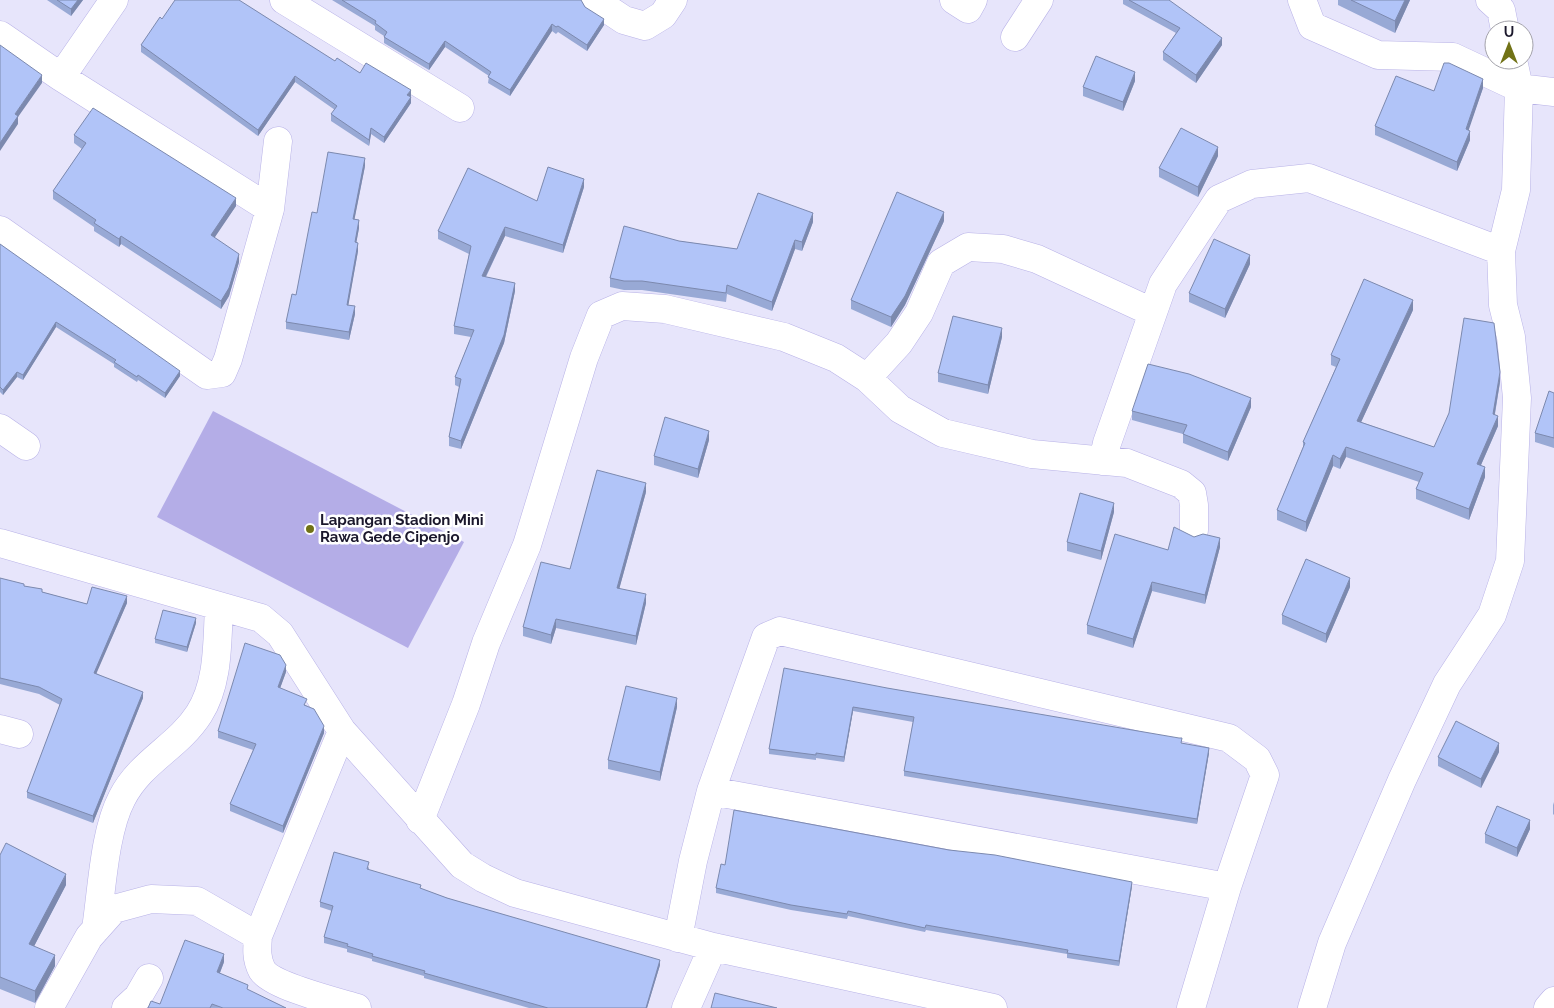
<svg xmlns="http://www.w3.org/2000/svg" width="1554" height="1008" viewBox="0 0 1554 1008" font-family="Raleway,sans-serif">
	<style>
		.green { fill: #b4ade7 }
		.lines { fill: none; stroke-linecap: round; stroke-linejoin: round }
		.minor-casing { stroke: #b8b2e7; stroke-width: 29 }
		.minor { stroke: #fff; stroke-width: 28 }
		.wall { fill: #98a9d5 }
		.shaded-wall { fill: #7c89ae }
		.building { fill: #b1c4f8; stroke: #7c89ae }
		.poi-dot { fill: #717216; stroke: #fff; stroke-width: 2 }
		.labels { text-anchor: middle; stroke-width: 5; stroke-linejoin: round; paint-order: stroke }
		.poi-label { font-size: 15px; font-weight: bold; fill: #1b182c; stroke: #fff; text-anchor: start }
	</style>
	<rect width="100%" height="100%" fill="#e7e5fb"/>
	<path class="green" d="M213 411 464 542 408 648 157 517Z"/>
	<g class="lines">
		<defs>
			<path id="minor" d="M284 0 460 108
				M594 0 624 20 645 26 663 15 673 0
				M954 0 968 9 973 0
				M1302 0 1312 26 1378 55 1453 57 1519 88 1554 92
				M1490 0 1501 10 1505 30
				M0 35 61 77 270 209
				M1015 37 1039 0
				M61 77 114 0
				M0 230 207 375 222 373 228 359 270 209 278 141
				M867 378 900 409 943 433 1032 454 1127 463 1181 484 1192 493 1194 505V530
				M0 428 26 446
				M1103 461 1107 443 1163 284 1219 199 1252 184 1309 178 1501 251
				M0 543 261 618 280 634 342 731 462 865 483 878 515 893 713 947 993 1008
				M0 729 19 734
				M342 731 258 936C257 948 256 959 262 970 272 986 337 1002 357 1008
				M711 791 766 637 780 631 1229 738 1257 759 1265 775 1227 887 1191 1008
				M420 820 466 704 486 643 527 545 584 358 601 315 622 306 665 309 784 337 836 358 867 378 899 343 919 313 941 263 968 247 1003 249 1037 259 1152 312
				M96 929C102 890 104 832 122 798 141 761 178 747 199 714 219 683 217 642 219 607
				M678 938 693 861 711 791 1227 887
				M49 1008 89 937 114 909 151 899 197 901 258 936
				M126 1008 138 997 149 978
				M686 1008 713 947
				M1312 1008 1332 943 1402 780 1447 684 1492 615 1510 561 1517 398 1511 337 1503 305 1501 251 1516 190 1519 88 1513 60
				M1548 1008 1554 1001"/>
		</defs>
		<use href="#minor" class="minor-casing"/>
		<use href="#minor" class="minor"/>
	</g>
	<path class="wall" d="M47 0H83L71 16Z
		M332 0H581L585 7 604 25 587 51 558 32 556 34 552 31 510 96 488 83 489 76 445 47 429 70 384 43V36L375 30V26Z
		M1123 0H1169L1222 45 1196 83 1163 60V52L1176 33 1123 4Z
		M1338 0H1410L1395 33 1338 5Z
		M162 19 335 61 411 96V103L384 143 371 134 369 146 331 121V114L335 110 295 82 258 136 141 52V45Z
		M1135 81 1123 111 1083 96V87Z
		M1483 88 1468 130 1470 140 1457 171 1375 135V126L1434 91Z
		M74 135 236 206 214 237 239 262 229 296 221 309 121 244 119 247 94 231V227L53 199V191L82 149 74 143Z
		M1218 156 1198 197 1159 177V168Z
		M365 166 354 220 359 228 356 243 358 251 348 305 355 314 349 340 286 329V322L296 295 317 213Z
		M584 187 563 253 505 236 486 277 515 291 504 343 461 449 449 446V437L459 387 455 385V377L471 337 454 334V326L469 254 438 239V231Z
		M944 221 905 305 891 327 851 309V300Z
		M813 222 802 251 795 249 772 311 727 294 726 302 642 290H624L610 287V278L679 241 737 249Z
		M0 244 180 376 165 398 138 380 137 382 114 367V364L56 327 23 380 17 377 3 395 0 392Z
		M1250 264 1225 318 1189 302V293Z
		M1413 310 1361 422 1434 447 1500 382 1495 414 1498 426 1481 465 1485 477 1469 520 1416 499V489L1419 482 1346 457 1340 469 1333 466 1306 532 1277 520V510L1303 447V442L1336 367 1331 365V355Z
		M1002 337 988 394 938 382V373Z
		M1554 393V448L1535 442V433Z
		M1251 407 1228 461 1183 443V434L1132 420V411Z
		M709 440 698 478 654 465V456Z
		M646 492 619 589 646 603 636 645 556 628 551 644 523 636V627L570 569Z
		M1114 512 1101 560 1067 551V542Z
		M1194 537 1220 547 1205 604 1152 591 1133 648 1087 634V625L1168 550Z
		M0 578 42 592 87 604 127 603 96 673 143 698 93 823 27 798V792L60 705 39 694 0 684Z
		M1350 587 1326 643 1282 624V615Z
		M196 623 187 652 155 643V639Z
		M286 672 280 688 307 706 324 733 283 833 230 811V804L253 750 218 738V731Z
		M887 688 1181 743 1209 753 1197 824 904 776V771L913 722 853 711 844 762 816 758V760L769 754V749Z
		M677 707 660 781 608 769V760Z
		M1499 752 1481 788 1438 766V757Z
		M1554 802V815L1553 814V805Z
		M1530 829 1517 857 1485 843V834Z
		M0 855 66 885 34 946 55 966 35 1003 0 989Z
		M725 865 1132 886 1119 966 1067 958V954L926 930 925 932 848 916 847 919 791 910 716 893V888Z
		M369 867V870L447 898 660 965 647 1008H529L424 978V976L372 961V959L347 952V949L324 943V937L332 911 320 907V902Z
		M224 962 220 973 248 990 286 1008H148L160 1004Z"/>
	<path class="shaded-wall" d="M78 0H83L71 16V9Z
		M1405 0H1410L1395 33V21Z
		M604 19V25L587 51V45Z
		M552 24V31L510 96V90Z
		M1222 38V45L1196 83V75Z
		M445 41V47L429 70V64Z
		M1135 72V81L1123 111V102Z
		M42 75V83L18 117V124L0 151V143L15 114Z
		M295 76V82L258 136V130Z
		M1483 79V88L1466 138V129Z
		M411 90V96L407 101V95Z
		M411 97V103L384 143V137Z
		M371 128V134L369 146V140Z
		M1470 131V140L1457 171V162Z
		M1218 147V156L1198 197V187Z
		M365 158V166L353 227V219Z
		M584 179V187L563 253V245Z
		M236 198V206L211 243V235Z
		M944 212V221L905 305 891 327V317Z
		M813 213V222L802 251V242Z
		M359 220V228L355 250V242Z
		M505 227V236L482 284V276Z
		M121 236V244L119 247V239Z
		M795 240V249L772 311V302Z
		M358 243V251L347 313V305Z
		M239 254V262L229 296 221 309V301Z
		M1250 255V264L1225 318V309Z
		M515 283V291L504 343 461 449V441Z
		M1413 300V310L1357 431V421Z
		M355 306V314L349 340V332Z
		M56 322V327L23 380V375Z
		M1002 328V337L988 394V385Z
		M180 371V376L165 398V393Z
		M17 372V377L3 395V390Z
		M1500 372V382L1493 424V414Z
		M1251 398V407L1228 461V452Z
		M1498 416V426L1477 474V464Z
		M709 431V440L698 478V469Z
		M1346 447V457L1340 469V459Z
		M1333 455V466L1306 532V522Z
		M1485 467V477L1469 520V509Z
		M646 483V492L617 597V588Z
		M1114 503V512L1101 560V551Z
		M1220 538V547L1205 604V595Z
		M1350 578V587L1326 643V634Z
		M1152 582V591L1133 648V639Z
		M646 594V603L636 645V636Z
		M127 596V603L94 679V673Z
		M196 618V623L187 652V647Z
		M556 619V628L551 644V635Z
		M286 665V672L278 694V687Z
		M143 692V698L93 823V816Z
		M677 698V707L660 781V772Z
		M853 707V711L844 762V757Z
		M324 726V733L283 833V826Z
		M1499 743V752L1481 788V779Z
		M1209 748V753L1197 824V819Z
		M1530 820V829L1517 857V848Z
		M66 874V885L29 956V944Z
		M1132 882V886L1119 966V961Z
		M224 954V962L217 980V972Z
		M55 955V966L35 1003V991Z
		M660 960V965L647 1008H646Z"/>
	<path class="building" d="M57 0H78L71 9Z
		M175 0H239L335 61 337 58 360 73 366 63 411 90 407 95 411 97 384 137 371 128 369 140 331 114 337 106 295 76 258 130 141 45 160 17 162 19Z
		M342 0H581L585 7 604 19 587 45 558 26 556 27 552 24 510 90 488 77 491 72 445 41 429 64 384 37 387 32 375 23 376 21Z
		M1129 0H1169L1222 38 1196 75 1163 52 1180 28Z
		M1351 0H1405L1395 21Z
		M0 45 42 75 15 114 18 116 0 143Z
		M1096 56 1135 72 1123 102 1083 87Z
		M1444 63H1449L1483 79 1466 129 1470 131 1457 162 1375 126 1396 76 1434 91Z
		M93 108 236 198 211 235 239 254 229 288 221 301 121 236 119 239 94 223 96 220 53 191 86 143 74 135Z
		M1181 128 1218 147 1198 187 1159 168Z
		M328 152 365 158 353 219 359 220 355 242 358 243 347 305 355 306 349 332 286 322 292 294 296 295 312 212 317 213Z
		M548 167 584 179 563 245 505 227 482 276 515 283 504 335 461 441 449 437 461 379 455 377 474 330 454 326 471 246 438 231 468 168 537 201Z
		M897 192 944 212 905 296 891 317 851 300Z
		M758 193 813 213 802 242 795 240 772 302 727 285 726 293 642 281H624L610 278 624 226 679 241 737 249Z
		M1214 239 1250 255 1225 309 1189 293Z
		M0 244 180 371 165 393 138 375 137 377 114 362 116 360 56 322 23 375 17 372 3 390 0 387Z
		M1364 279 1413 300 1357 421 1434 447 1449 413 1464 318 1494 323 1500 372 1493 414 1498 416 1477 464 1485 467 1469 509 1416 489 1423 473 1346 447 1340 459 1333 455 1306 522 1277 510 1305 443 1303 442 1340 359 1331 355Z
		M953 316 1002 328 988 385 938 373Z
		M1148 364 1189 374 1251 398 1228 452 1183 434 1187 425 1132 411Z
		M1549 391 1554 393V438L1535 433Z
		M665 417 709 431 698 469 654 456Z
		M597 470 646 483 617 588 646 594 636 636 556 619 551 635 523 627 541 562 570 569Z
		M1080 493 1114 503 1101 551 1067 542Z
		M1174 527 1194 537 1203 534 1220 538 1205 595 1152 582 1133 639 1087 625 1115 534 1168 550Z
		M1306 559 1350 578 1326 634 1282 615Z
		M0 578 24 584V586L42 589V592L87 604 92 587 127 596 94 673 143 692 93 816 27 792 62 699 39 687 0 678Z
		M163 610 196 618 187 647 155 639Z
		M245 643 280 655 286 665 278 687 307 699 304 705 314 709 324 726 283 826 230 804 256 744 218 731Z
		M784 668 887 688 1179 738H1182L1181 743 1209 748 1197 819 904 771 914 717 853 707 844 757 816 753V755L769 749Z
		M626 686 677 698 660 772 608 760Z
		M1456 721 1499 743 1481 779 1438 757Z
		M1497 806 1530 820 1517 848 1485 834Z
		M734 810 949 850 995 855 1132 882 1119 961 1067 953 1068 950 926 925 925 928 848 911 847 914 791 905 716 888 721 864 725 865Z
		M6 843 66 874 29 944 55 955 35 991 0 977V855Z
		M334 852 369 862 367 869 421 885 420 888 447 898 660 960 646 1008H548L424 973 425 971 372 956 373 954 347 946 348 944 324 937 333 906 320 902Z
		M185 940 224 954 217 972 248 985 247 989 286 1008H223L212 1004 210 1008H148L151 1001 160 1004Z
		M715 993 777 1008H711Z"/>
	<circle class="poi-dot" cx="310" cy="529" r="5"/>
	<g class="labels">
		<g class="poi-label">
			<text x="320" y="525">Lapangan Stadion Mini<tspan x="320" dy="17">Rawa Gede Cipenjo</tspan></text>
		</g>
	</g>
	<g transform="translate(1509 45)"><circle r="24" fill="#ffffff" stroke="#a4a3ab"/>
	<path d="M0-4L9 19L0 12L-9 19Z" fill="#717216"/>
	<text y="-8" font-size="14" font-weight="bold" text-anchor="middle" fill="#1b182c">U</text>
	</g>
</svg>
